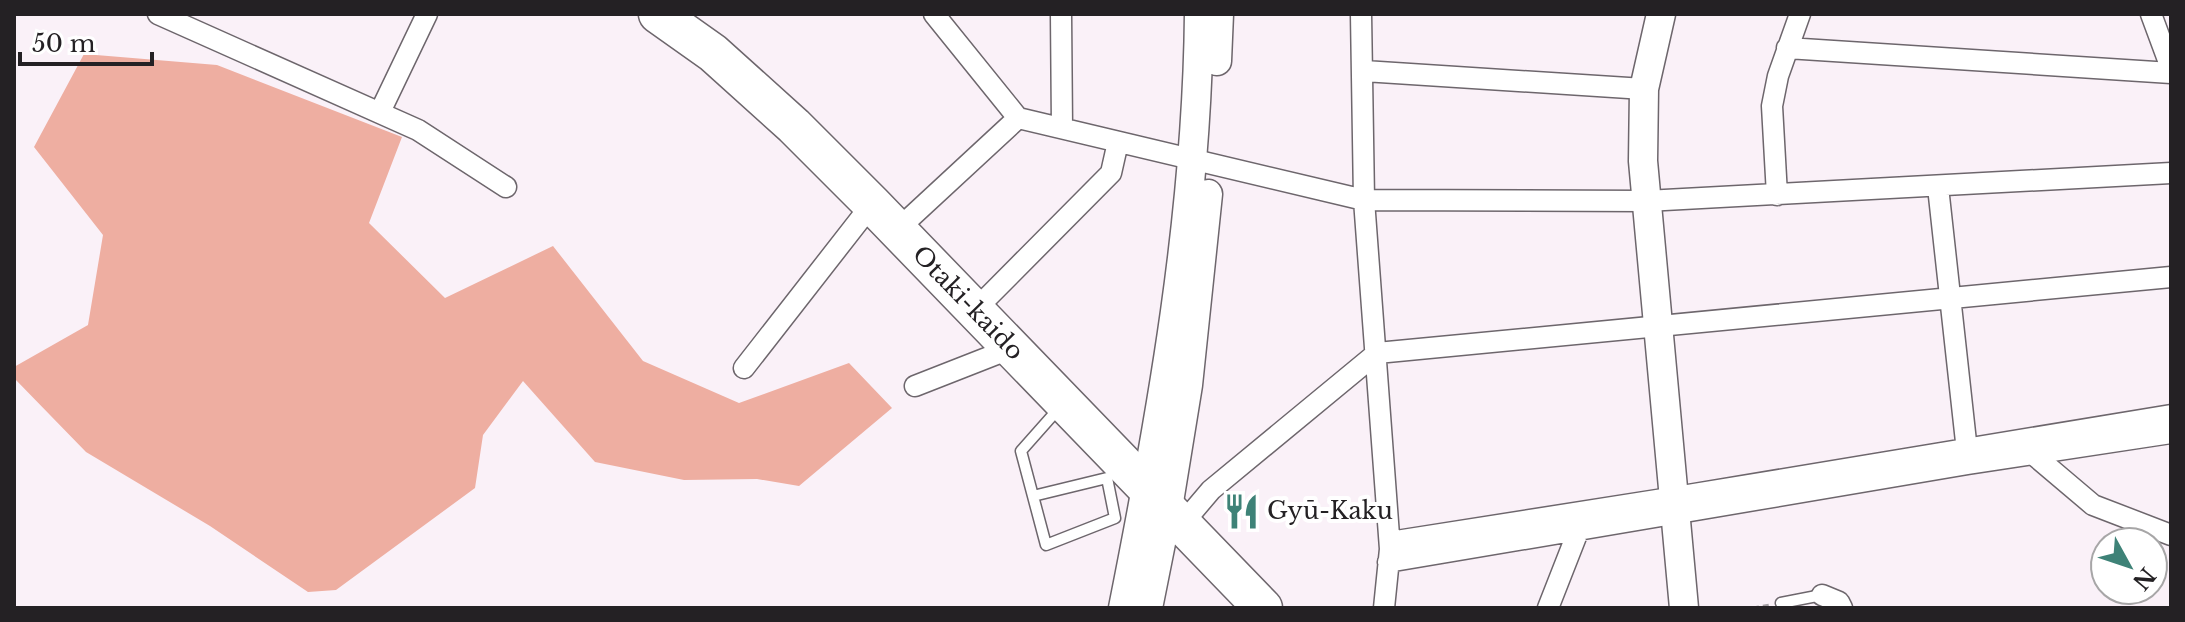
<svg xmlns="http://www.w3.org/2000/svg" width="2185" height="622" viewBox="0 0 2185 622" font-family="'Libre Baskerville',serif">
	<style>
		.green { fill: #eeaea1 }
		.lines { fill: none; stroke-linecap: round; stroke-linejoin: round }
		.lane-casing { stroke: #6d666c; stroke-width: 13 }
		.street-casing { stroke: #6d666c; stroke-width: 23 }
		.secondary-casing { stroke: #6d666c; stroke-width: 31 }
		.highway-casing { stroke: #6d666c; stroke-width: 41 }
		.path { stroke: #a39da2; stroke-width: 3; stroke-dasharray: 6 4; stroke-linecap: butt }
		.lane { stroke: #fff; stroke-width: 10 }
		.street { stroke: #fff; stroke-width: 20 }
		.secondary { stroke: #fff; stroke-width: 28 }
		.highway { stroke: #fff; stroke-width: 38 }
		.labels { text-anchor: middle; stroke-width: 8; stroke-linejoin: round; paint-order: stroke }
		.street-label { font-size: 24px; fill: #242124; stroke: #fff }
		.poi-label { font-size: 24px; fill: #242124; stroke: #fff; text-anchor: start }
	</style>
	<rect width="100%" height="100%" fill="#faf1f8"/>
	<path class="green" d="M84 54 217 65 402 137 369 223 445 298 553 246 643 361 739 403 849 363 892 408 799 486 757 479 684 480 595 462 523 381 483 435 475 488 336 590 308 592 210 526 86 452 14 378V367L88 325 103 235 34 147Z"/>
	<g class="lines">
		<defs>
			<path id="lane" d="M1033 496 1107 478 1115 518 1046 545 1021 451 1060 407
				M1781 603 1822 595"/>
			<path id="street" d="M158 14 418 130 506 187
				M934 14 1018 118 1364 200 1646 201 2171 173
				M1061 14 1062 128
				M1361 14 1364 200 1390 549 1384 608
				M2151 14 2171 68
				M1787 48 2171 73
				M1364 71 1644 89
				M380 112 427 14
				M1938 187 1968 460
				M1777 195 1772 106 1778 76 1800 14
				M897 230 1018 118
				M975 310 1111 173 1118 142
				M744 368 872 204
				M915 386 1012 348
				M2034 455 2093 505 2171 535
				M1183 523 1211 490 1377 353 2171 277
				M1390 542 1676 497 2171 415
				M1388 562 1968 464 2171 433
				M1822 595 1839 602 1842 608
				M1548 608 1579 529"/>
			<path id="secondary" d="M1661 14 1644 89 1643 161 1684 608
				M1217 61 1219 14
				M1123 608C1162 412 1197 214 1199 14
				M1148 608 1168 508 1188 385 1208 194"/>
			<path id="highway" d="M658 14 713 53 794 126 872 204 1263 608"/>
		</defs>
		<use href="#lane" class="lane-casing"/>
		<use href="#street" class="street-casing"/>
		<use href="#secondary" class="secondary-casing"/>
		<use href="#highway" class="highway-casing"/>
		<path class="path" d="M1753 608 1770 605"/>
		<use href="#lane" class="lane"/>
		<use href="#street" class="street"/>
		<use href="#secondary" class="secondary"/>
		<use href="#highway" class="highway"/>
	</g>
	<defs>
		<symbol id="restaurant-bare" viewBox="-9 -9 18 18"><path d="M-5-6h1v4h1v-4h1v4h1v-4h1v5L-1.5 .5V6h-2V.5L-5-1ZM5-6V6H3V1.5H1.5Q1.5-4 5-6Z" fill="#3e8277" stroke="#fff" stroke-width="2.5" paint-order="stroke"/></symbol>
	</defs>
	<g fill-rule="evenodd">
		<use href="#restaurant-bare" x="1216" y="486" width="51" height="51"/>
	</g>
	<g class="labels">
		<g class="street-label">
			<text transform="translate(968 303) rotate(46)" y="8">Otaki-kaido</text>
		</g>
		<g class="poi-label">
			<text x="1267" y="519">Gyū-Kaku</text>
		</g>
	</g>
	<rect width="2185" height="622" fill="none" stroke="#242124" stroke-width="32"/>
	<g transform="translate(2129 566) rotate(130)"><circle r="38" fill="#ffffff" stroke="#a7a6a7" stroke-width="2"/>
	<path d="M0-6L14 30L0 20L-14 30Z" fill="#3e8277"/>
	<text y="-12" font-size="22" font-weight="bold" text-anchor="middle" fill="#242124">N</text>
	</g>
	<path d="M20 52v12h132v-12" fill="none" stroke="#242124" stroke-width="4"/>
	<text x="32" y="52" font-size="24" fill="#242124" stroke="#ffffff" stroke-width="6" paint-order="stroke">50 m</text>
</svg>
